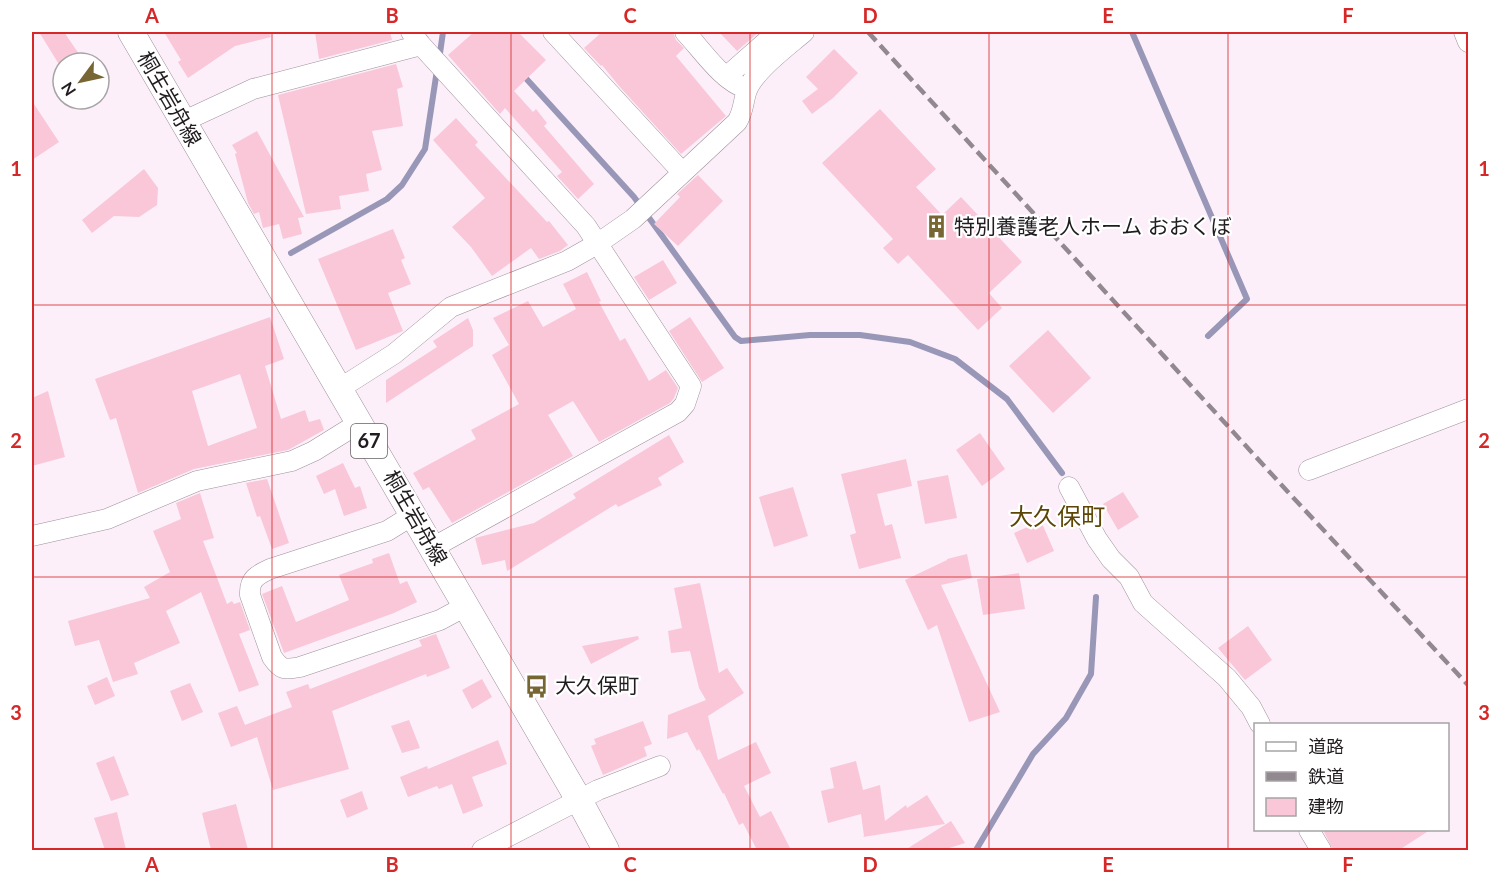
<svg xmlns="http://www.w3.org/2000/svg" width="1500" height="882" viewBox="0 0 1500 882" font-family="Lato,'Noto Sans JP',sans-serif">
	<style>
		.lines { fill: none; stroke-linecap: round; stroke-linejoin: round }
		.stream { stroke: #9997b7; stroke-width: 6 }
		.building { fill: #f9c7d8; fill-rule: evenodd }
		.minor-casing { stroke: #9d929b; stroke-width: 21 }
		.major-casing { stroke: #9d929b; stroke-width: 27 }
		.minor { stroke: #fff; stroke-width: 20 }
		.major { stroke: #fff; stroke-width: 26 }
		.rail { stroke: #928990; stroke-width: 4.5; stroke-dasharray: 12 6; stroke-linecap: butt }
		.grid { fill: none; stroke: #d62828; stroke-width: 1.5; stroke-opacity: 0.55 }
		.labels { text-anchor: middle; stroke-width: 4.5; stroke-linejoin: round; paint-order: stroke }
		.shield { fill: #fff; stroke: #636062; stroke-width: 1.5 }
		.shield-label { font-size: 20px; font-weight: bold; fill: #201c1f }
		.street-label { font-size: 21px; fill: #201c1f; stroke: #fff }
		.poi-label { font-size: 21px; fill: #201c1f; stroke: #fff; text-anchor: start }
		.quarter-label { font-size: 24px; fill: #5b4605; stroke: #fff }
		.neatline { fill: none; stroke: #d62828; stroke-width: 2 }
		.grid-label { font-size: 20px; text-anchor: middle; font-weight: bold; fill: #d62828 }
	</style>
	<rect width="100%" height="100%" fill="#fceff9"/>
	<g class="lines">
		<path class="stream" d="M1132 32 1247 299 1208 336
			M439 60 443 32
			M522 74 634 197 735 337 741 341 810 335H860L910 342 955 359 1007 399 1062 473
			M291 253 387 199 402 185 425 149 437 70
			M976 850 1033 754 1066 718 1091 674 1096 597"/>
	</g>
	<path class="building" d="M39 32H64L79 54 60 66Z
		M164 32H270L271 37 235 46 188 78 178 62 181 60Z
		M315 32H390L392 40 319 59Z
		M474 32H518L546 60 514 91 533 112 536 109 547 123 544 126 594 184 578 199 557 176 562 172 537 144 505 108 500 114 448 55Z
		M602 32H673L676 40 684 48 676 56 726 116 681 154 619 86 602 65 601 66 584 48Z
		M719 32H759L737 51Z
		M834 49 858 73 833 98 812 114 802 101 818 89 806 77Z
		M396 64 403 87 397 89 403 126 372 131 382 170 366 174 369 191 339 196 341 209 306 214 278 95Z
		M32 101 59 142 32 160Z
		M880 109 936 169 916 187 942 215 961 197 1022 262 989 293 1002 308 978 330 908 255 898 264 883 248 893 239 822 163Z
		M456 118 478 142 475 145 547 222 549 221 568 245 560 251 539 259 531 248 492 276 471 247 452 227 485 198 433 140Z
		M257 131 304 217 298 218 302 234 283 239 279 224 263 228 259 212 254 214 248 203 235 154 237 153 232 145Z
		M144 169 158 188 157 205 139 217 114 216 92 233 82 220Z
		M698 175 723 201 678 246 654 224 680 197 677 194Z
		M393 229 405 258 401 260 411 284 388 293 403 331 356 350 318 259Z
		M663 260 677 283 649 300 634 277Z
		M587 272 601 301 599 302 620 341 625 338 649 381 666 370 678 388 674 398 670 403 599 442 573 401 548 415 573 456 452 523 429 487 423 490 413 473 476 439 471 430 519 404 492 355 509 345 493 318 528 301 543 327 576 309 563 284Z
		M270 317 284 359 265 366 281 419 305 410 309 422 320 419 324 430 288 450 194 469 138 493 116 418 110 420 95 379ZM240 374 257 428 208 446 192 391Z
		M690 317 724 368 702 382 669 331Z
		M468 318 473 330V346L386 403V380L437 347 433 341Z
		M1048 330 1091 378 1053 413 1009 366Z
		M48 391 65 457 32 466V398Z
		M980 433 1005 469 982 486 956 450Z
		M669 435 684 462 658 478 662 485 618 507 616 504 507 571 505 560 482 565 475 538 534 523 576 498 573 494Z
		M906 459 912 486 877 494 885 526 892 524 901 558 859 569 850 535 856 533 841 474Z
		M343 463 355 488 360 486 367 508 344 516 335 489 324 494 316 476Z
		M948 475 957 518 925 524 917 481Z
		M267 479 289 543 272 549 260 516 257 517 246 483Z
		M793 487 808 536 774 547 759 497Z
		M1123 492 1139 517 1118 530 1103 504Z
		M200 493 214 538 203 541 227 604 232 601 234 604 240 602 250 630 239 634 259 685 239 692 201 592 166 611 180 643 134 663 138 674 113 682 99 640 75 646 68 621 150 598 144 587 170 572 153 531 181 519 176 503Z
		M1041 521 1054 551 1027 563 1014 533Z
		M389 553 400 584 407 581 417 602 394 613 284 653 262 594 282 586 296 622 349 600 339 575 373 563 372 559Z
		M967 554 972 578 941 585 1000 712 969 722 937 625 928 630 905 580 947 560V559Z
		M1019 573 1025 609 983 615 977 579Z
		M700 583 719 673 727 668 744 693 708 716 718 760 756 742 771 773 744 786 760 817 771 811 791 850H757L743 823 739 825 724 793 723 794 699 749 697 751 687 732 667 739 668 715 706 700 699 688 690 651 671 653 668 631 682 628 674 588Z
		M1248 626 1272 660 1245 680 1218 648Z
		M436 634 450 668 427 677 426 674 332 711 349 769 273 790 257 737 231 747 218 713 237 706 245 725 292 707 286 692 308 684 310 689 422 646 419 640Z
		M638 636 639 639 591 664 582 646Z
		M107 677 115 696 95 705 87 686Z
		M482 679 492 697 472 709 462 690Z
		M190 683 203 712 182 721 170 691Z
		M409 720 420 748 402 753 391 726Z
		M643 721 652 744 644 747 647 756 603 775 591 746 596 744 594 739Z
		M498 740 507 764 472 777 483 806 463 814 452 784 439 789 437 786 408 797 400 777 427 766 428 769Z
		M114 756 129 795 111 801 96 763Z
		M856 761 863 790 880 785 885 821 906 805 907 808 927 795 945 824 863 837 864 836 861 814 828 823 821 791 834 788 830 768Z
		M362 791 368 809 347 818 340 800Z
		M236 804 248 850H211L202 813Z
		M117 812 126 850H105L94 818Z
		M951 821 965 843 943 850H905Z
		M1323 830H1430L1399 850H1333Z"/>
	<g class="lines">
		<defs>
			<path id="minor" d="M411 32 421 45 586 226 691 386 685 404 678 412 432 548
				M553 32 682 172
				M685 32C703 51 722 81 747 89
				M1464 32 1468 42
				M726 77 777 32
				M182 122 253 89 421 45
				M339 389 394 354 451 307 567 261 597 244 633 219 737 122C744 111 743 101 747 90 755 70 788 46 804 32
				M1309 470 1468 409
				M1069 487 1097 539 1111 559 1129 577 1143 603 1227 678 1251 707 1260 724
				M413 515 387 531 270 569C257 575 249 579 250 595L272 657C281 670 284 670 300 667L440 620 466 606
				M32 536 107 519 197 481 292 461 314 451 359 423
				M1309 830 1321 850
				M482 850 598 790 660 766"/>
			<path id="major" d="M131 32 579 800 606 850"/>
		</defs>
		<use href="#minor" class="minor-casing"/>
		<use href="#major" class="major-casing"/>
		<use href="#minor" class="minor"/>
		<use href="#major" class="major"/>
		<path class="rail" d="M868 32 1288 492 1468 685"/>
	</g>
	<path class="grid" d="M272 32V850M511 32V850M750 32V850M989 32V850M1228 32V850M32 305H1468M32 577H1468"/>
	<defs>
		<symbol id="building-bare" viewBox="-9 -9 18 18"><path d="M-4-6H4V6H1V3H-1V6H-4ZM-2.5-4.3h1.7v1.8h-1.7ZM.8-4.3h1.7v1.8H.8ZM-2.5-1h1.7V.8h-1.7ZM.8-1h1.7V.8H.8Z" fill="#786534" stroke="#fff" stroke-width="2.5" paint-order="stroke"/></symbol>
		<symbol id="bus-bare" viewBox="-9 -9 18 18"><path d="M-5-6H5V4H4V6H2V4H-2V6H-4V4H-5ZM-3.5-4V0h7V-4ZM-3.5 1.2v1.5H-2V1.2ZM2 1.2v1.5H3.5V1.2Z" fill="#786534" stroke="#fff" stroke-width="2.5" paint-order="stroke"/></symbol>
	</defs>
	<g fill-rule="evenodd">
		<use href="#building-bare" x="920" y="210" width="33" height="33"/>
		<use href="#bus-bare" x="520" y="670" width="33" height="33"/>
	</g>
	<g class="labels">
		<rect class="shield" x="351" y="424" width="36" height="34" rx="4.5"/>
		<g class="shield-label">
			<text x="369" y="448">67</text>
		</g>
		<g class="street-label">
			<text transform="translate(169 99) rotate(60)" y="7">桐生岩舟線</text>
			<text transform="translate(415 518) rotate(60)" y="7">桐生岩舟線</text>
		</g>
		<g class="poi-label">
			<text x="954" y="234">特別養護老人ホーム おおくぼ</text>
			<text x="555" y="693">大久保町</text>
		</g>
		<g class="quarter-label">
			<text x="1057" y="525">大久保町</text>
		</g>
	</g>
	<rect width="1500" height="882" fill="none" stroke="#ffffff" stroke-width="66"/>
	<rect x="1254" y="723" width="195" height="108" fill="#ffffff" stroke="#a6a4a5" stroke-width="1.5"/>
	<rect x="1266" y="742" width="30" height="9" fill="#ffffff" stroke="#a6a4a5" stroke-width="1.5"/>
	<text x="1308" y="753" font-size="18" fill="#201c1f">道路</text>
	<rect x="1266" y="772" width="30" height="9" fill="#928990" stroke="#a6a4a5" stroke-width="1.5"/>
	<text x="1308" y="783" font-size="18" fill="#201c1f">鉄道</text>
	<rect x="1266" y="798" width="30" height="18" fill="#f9c7d8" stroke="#a6a4a5" stroke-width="1.5"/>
	<text x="1308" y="813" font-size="18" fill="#201c1f">建物</text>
	<g transform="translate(81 81) rotate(237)"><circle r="28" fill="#ffffff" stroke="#a6a4a5" stroke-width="1.5"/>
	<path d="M0-4.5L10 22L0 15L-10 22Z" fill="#786534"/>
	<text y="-9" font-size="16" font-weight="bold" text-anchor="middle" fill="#201c1f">N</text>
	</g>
	<rect x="33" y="33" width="1434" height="816" class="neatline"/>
	<g class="grid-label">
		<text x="152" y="23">A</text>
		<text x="392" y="23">B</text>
		<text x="630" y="23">C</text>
		<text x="870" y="23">D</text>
		<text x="1108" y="23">E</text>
		<text x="1348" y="23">F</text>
		<text x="16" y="176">1</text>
		<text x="1484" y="176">1</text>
		<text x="16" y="448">2</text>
		<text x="1484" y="448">2</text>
		<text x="16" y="720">3</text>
		<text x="1484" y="720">3</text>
		<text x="152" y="872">A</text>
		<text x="392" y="872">B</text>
		<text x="630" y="872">C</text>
		<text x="870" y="872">D</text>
		<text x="1108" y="872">E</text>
		<text x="1348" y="872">F</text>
	</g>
</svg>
